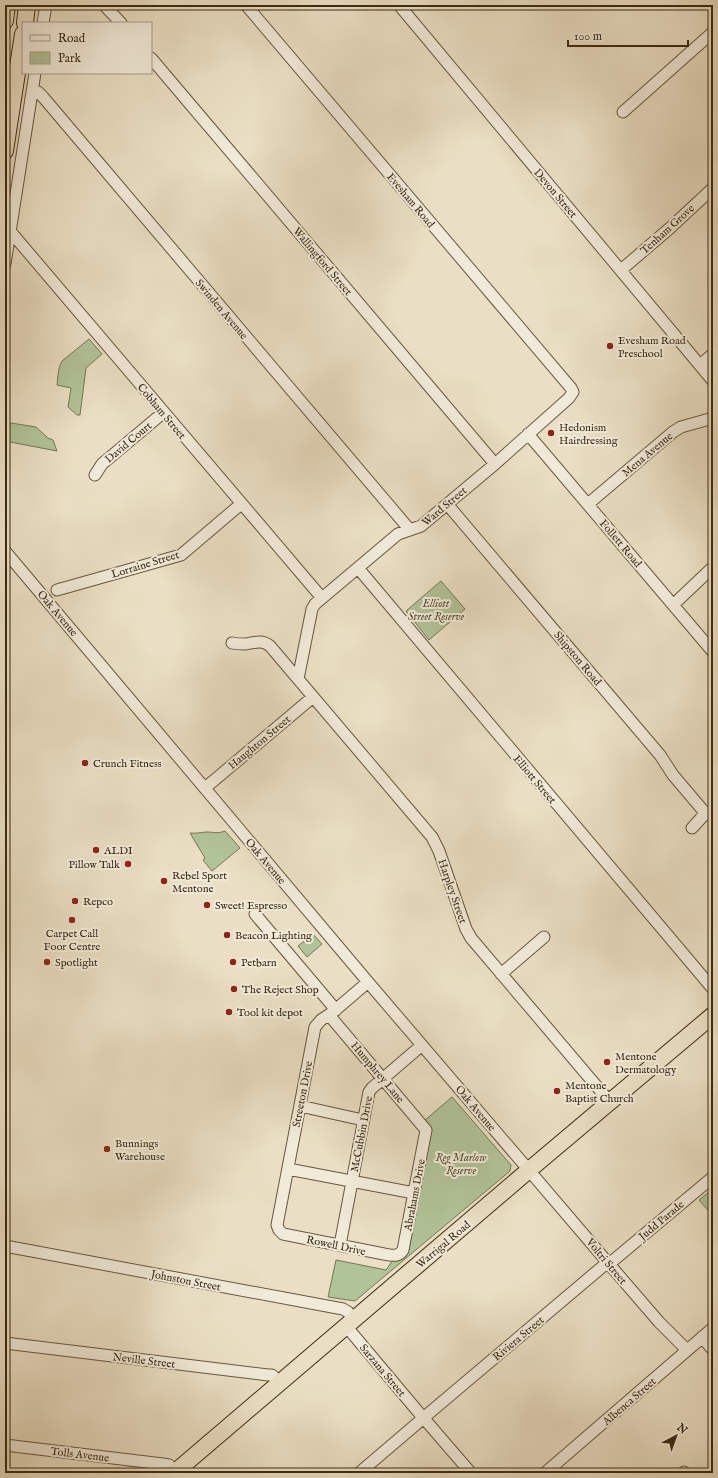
<svg xmlns="http://www.w3.org/2000/svg" width="718" height="1478" viewBox="0 0 718 1478" font-family="'IM FELL English',serif">
	<style>
		.green { fill: #b1c399; stroke: #767656 }
		.lines { fill: none; stroke-linecap: round; stroke-linejoin: round }
		.minor-casing { stroke: #67573e; stroke-width: 13 }
		.highway-casing { stroke: #3b2a12; stroke-width: 18 }
		.minor { stroke: #f1ead9; stroke-width: 11 }
		.highway { stroke: #eadfc4; stroke-width: 16 }
		.poi-dot { fill: #8f2418; stroke: #f1ead9; stroke-width: 1.5 }
		.labels { text-anchor: middle; stroke-width: 4; stroke-linejoin: round; paint-order: stroke }
		.street-label { font-size: 11px; fill: #3b2a12; stroke: #f1ead9 }
		.poi-label { font-size: 11px; fill: #3b2a12; stroke: #f1ead9; text-anchor: start }
		.park-label { font-size: 11px; font-style: italic; fill: #585034; stroke: #f1ead9 }
	</style>
	<rect width="100%" height="100%" fill="#eadfc4"/>
	<filter id="stains"><feTurbulence type="fractalNoise" baseFrequency=".005" numOctaves="4"/><feColorMatrix values="0 0 0 0 .2 0 0 0 0 .09 0 0 0 0 .02 0 0 0 .5 -.17"/></filter>
	<radialGradient id="worn" r=".72"><stop offset=".6" stop-color="#630" stop-opacity="0"/><stop offset="1" stop-color="#630" stop-opacity=".3"/></radialGradient>
	<path class="green" d="M89 339 102 354 86 368 80 415H77L68 407 71 388 57 385C58 377 58 368 62 361Z
		M5 422 36 427 48 438 53 440 57 451 5 441Z
		M441 581 465 609 429 640 406 611Z
		M225 831 240 848 212 871 203 860 205 858 190 833C196 834 201 832 207 832 214 832 217 834 225 831Z
		M313 934 322 944 307 957 298 946Z
		M452 1097 511 1165 510 1171 355 1301 328 1297 336 1260 386 1270 393 1260 399 1258 424 1121Z
		M713 1189V1216L699 1200Z"/>
	<g class="lines">
		<defs>
			<path id="minor" d="M104 5 121 23
				M246 5 571 388 573 392 569 398 495 464 421 526 398 534 315 604 312 609 298 679
				M399 5 713 381
				M43 23 46 5
				M151 58 495 464
				M32 91 38 92 43 97 410 530
				M623 112 713 32
				M5 221 10 231 322 598
				M5 264 35 73
				M621 270 670 228 713 188
				M700 365 713 354
				M528 434 713 652
				M95 475 102 464 164 412
				M447 504 660 755 673 775 706 814
				M588 504 673 432 681 427 713 418
				M5 551 368 982 609 1264 659 1322 687 1350
				M358 568 713 989
				M57 590 181 555 241 504
				M673 605 713 567
				M232 643C237 644 241 644 245 644 255 643 261 639 270 646L432 837 439 851 466 929 471 938 610 1102
				M205 788 313 697
				M692 828 703 816 713 810
				M255 914 336 1010
				M501 974 544 937
				M329 1015 426 1130 403 1250C398 1258 391 1255 384 1254L283 1234 279 1230 277 1225 315 1027 321 1020 333 1012 368 982
				M300 1106 363 1120
				M288 1169 414 1193
				M340 1245 369 1092 372 1088 422 1045
				M5 1246 343 1309 348 1312 354 1319 359 1315
				M609 1264 713 1177
				M346 1326 420 1414
				M702 1337 713 1350
				M5 1343 268 1375H272L280 1383
				M428 1414 608 1262
				M427 1422 471 1473
				M5 1445 163 1464 169 1465 175 1471
				M684 1472 685 1473
				M359 1473 420 1421
				M545 1473 713 1328"/>
			<path id="highway" d="M5 21 7 5
				M25 23 27 5
				M5 151 23 34
				M174 1473 529 1170 713 1015"/>
		</defs>
		<use href="#minor" class="minor-casing"/>
		<use href="#highway" class="highway-casing"/>
		<use href="#minor" class="minor"/>
		<use href="#highway" class="highway"/>
	</g>
	<g class="poi-dot">
		<circle cx="610" cy="346" r="4"/>
		<circle cx="551" cy="433" r="4"/>
		<circle cx="85" cy="763" r="4"/>
		<circle cx="96" cy="850" r="4"/>
		<circle cx="128" cy="864" r="4"/>
		<circle cx="164" cy="881" r="4"/>
		<circle cx="75" cy="901" r="4"/>
		<circle cx="207" cy="905" r="4"/>
		<circle cx="72" cy="920" r="4"/>
		<circle cx="227" cy="935" r="4"/>
		<circle cx="47" cy="962" r="4"/>
		<circle cx="233" cy="962" r="4"/>
		<circle cx="234" cy="989" r="4"/>
		<circle cx="229" cy="1012" r="4"/>
		<circle cx="607" cy="1062" r="4"/>
		<circle cx="557" cy="1091" r="4"/>
		<circle cx="107" cy="1149" r="4"/>
	</g>
	<g class="labels">
		<g class="street-label">
			<text transform="translate(556 193) rotate(50)" y="4">Devon Street</text>
			<text transform="translate(411 200) rotate(50)" y="4">Evesham Road</text>
			<text transform="translate(667 229) rotate(-42)" y="4">Tenham Grove</text>
			<text transform="translate(323 261) rotate(50)" y="4">Wallingford Street</text>
			<text transform="translate(222 309) rotate(50)" y="4">Swinden Avenue</text>
			<text transform="translate(162 411) rotate(50)" y="4">Cobham Street</text>
			<text transform="translate(128 442) rotate(-40)" y="4">David Court</text>
			<text transform="translate(647 454) rotate(-40)" y="4">Mena Avenue</text>
			<text transform="translate(444 506) rotate(-40)" y="4">Ward Street</text>
			<text transform="translate(621 543) rotate(50)" y="4">Follett Road</text>
			<text transform="translate(145 564) rotate(-17)" y="4">Lorraine Street</text>
			<text transform="translate(58 613) rotate(50)" y="4">Oak Avenue</text>
			<text transform="translate(578 658) rotate(50)" y="4">Shipston Road</text>
			<text transform="translate(259 742) rotate(-40)" y="4">Haughton Street</text>
			<text transform="translate(535 779) rotate(50)" y="4">Elliott Street</text>
			<text transform="translate(266 861) rotate(50)" y="4">Oak Avenue</text>
			<text transform="translate(453 891) rotate(71)" y="4">Harpley Street</text>
			<text transform="translate(378 1072) rotate(50)" y="4">Humphrey Lane</text>
			<text transform="translate(302 1094) rotate(-79)" y="4">Streeton Drive</text>
			<text transform="translate(476 1108) rotate(50)" y="4">Oak Avenue</text>
			<text transform="translate(361 1134) rotate(-79)" y="4">McCubbin Drive</text>
			<text transform="translate(414 1195) rotate(-79)" y="4">Abrahams Drive</text>
			<text transform="translate(661 1220) rotate(-40)" y="4">Judd Parade</text>
			<text transform="translate(443 1244) rotate(-40)" y="4">Warrigal Road</text>
			<text transform="translate(336 1245) rotate(12)" y="4">Rowell Drive</text>
			<text transform="translate(607 1261) rotate(50)" y="4">Voltri Street</text>
			<text transform="translate(186 1280) rotate(11)" y="4">Johnston Street</text>
			<text transform="translate(518 1338) rotate(-40)" y="4">Riviera Street</text>
			<text transform="translate(144 1360) rotate(7)" y="4">Neville Street</text>
			<text transform="translate(383 1370) rotate(50)" y="4">Sarzana Street</text>
			<text transform="translate(629 1401) rotate(-41)" y="4">Albenca Street</text>
			<text transform="translate(80 1454) rotate(7)" y="4">Tolls Avenue</text>
		</g>
		<g class="poi-label">
			<text x="618" y="344">Evesham Road<tspan x="618" dy="13">Preschool</tspan></text>
			<text x="559" y="431">Hedonism<tspan x="559" dy="13">Hairdressing</tspan></text>
			<text x="93" y="767">Crunch Fitness</text>
			<text x="104" y="854">ALDI</text>
			<text x="120" y="868" text-anchor="end">Pillow Talk</text>
			<text x="172" y="879">Rebel Sport<tspan x="172" dy="13">Mentone</tspan></text>
			<text x="83" y="905">Repco</text>
			<text x="215" y="909">Sweet! Espresso</text>
			<text x="72" y="937" text-anchor="middle">Carpet Call<tspan x="72" dy="13">Foor Centre</tspan></text>
			<text x="235" y="939">Beacon Lighting</text>
			<text x="55" y="966">Spotlight</text>
			<text x="241" y="966">Petbarn</text>
			<text x="242" y="993">The Reject Shop</text>
			<text x="237" y="1016">Tool kit depot</text>
			<text x="615" y="1060">Mentone<tspan x="615" dy="13">Dermatology</tspan></text>
			<text x="565" y="1089">Mentone<tspan x="565" dy="13">Baptist Church</tspan></text>
			<text x="115" y="1147">Bunnings<tspan x="115" dy="13">Warehouse</tspan></text>
		</g>
		<g class="park-label">
			<text x="436" y="607">Elliott<tspan x="436" dy="13">Street Reserve</tspan></text>
			<text x="461" y="1161">Reg Marlow<tspan x="461" dy="13">Reserve</tspan></text>
		</g>
	</g>
	<rect width="718" height="1478" fill="none" stroke="#eadfc4" stroke-width="20"/>
	<rect x="6" y="6" width="706" height="1466" fill="none" stroke="#3b2a12" stroke-width="2"/>
	<rect x="10" y="10" width="698" height="1458" fill="none" stroke="#3b2a12"/>
	<rect x="22" y="22" width="130" height="52" fill="#f1ead9" stroke="#a89d89"/>
	<rect x="30" y="35" width="20" height="6" fill="#f1ead9" stroke="#a89d89"/>
	<text x="58" y="42" font-size="12" fill="#3b2a12">Road</text>
	<rect x="30" y="52" width="20" height="12" fill="#b1c399" stroke="#a89d89"/>
	<text x="58" y="62" font-size="12" fill="#3b2a12">Park</text>
	<g transform="translate(676 1436) rotate(41)" stroke="#f1ead9" stroke-width="3" paint-order="stroke">
	<path d="M0-3L7 15L0 10L-7 15Z" fill="#3b2a12"/>
	<text y="-6" font-size="11" font-weight="bold" text-anchor="middle" fill="#3b2a12">N</text>
	</g>
	<path d="M568 40v6h120v-6" fill="none" stroke="#3b2a12" stroke-width="2"/>
	<text x="574" y="40" font-size="12" fill="#3b2a12" stroke="#f1ead9" stroke-width="3" paint-order="stroke">100 m</text>
	<rect width="100%" height="100%" filter="url(#stains)"/>
	<rect width="100%" height="100%" fill="url(#worn)"/>
</svg>
